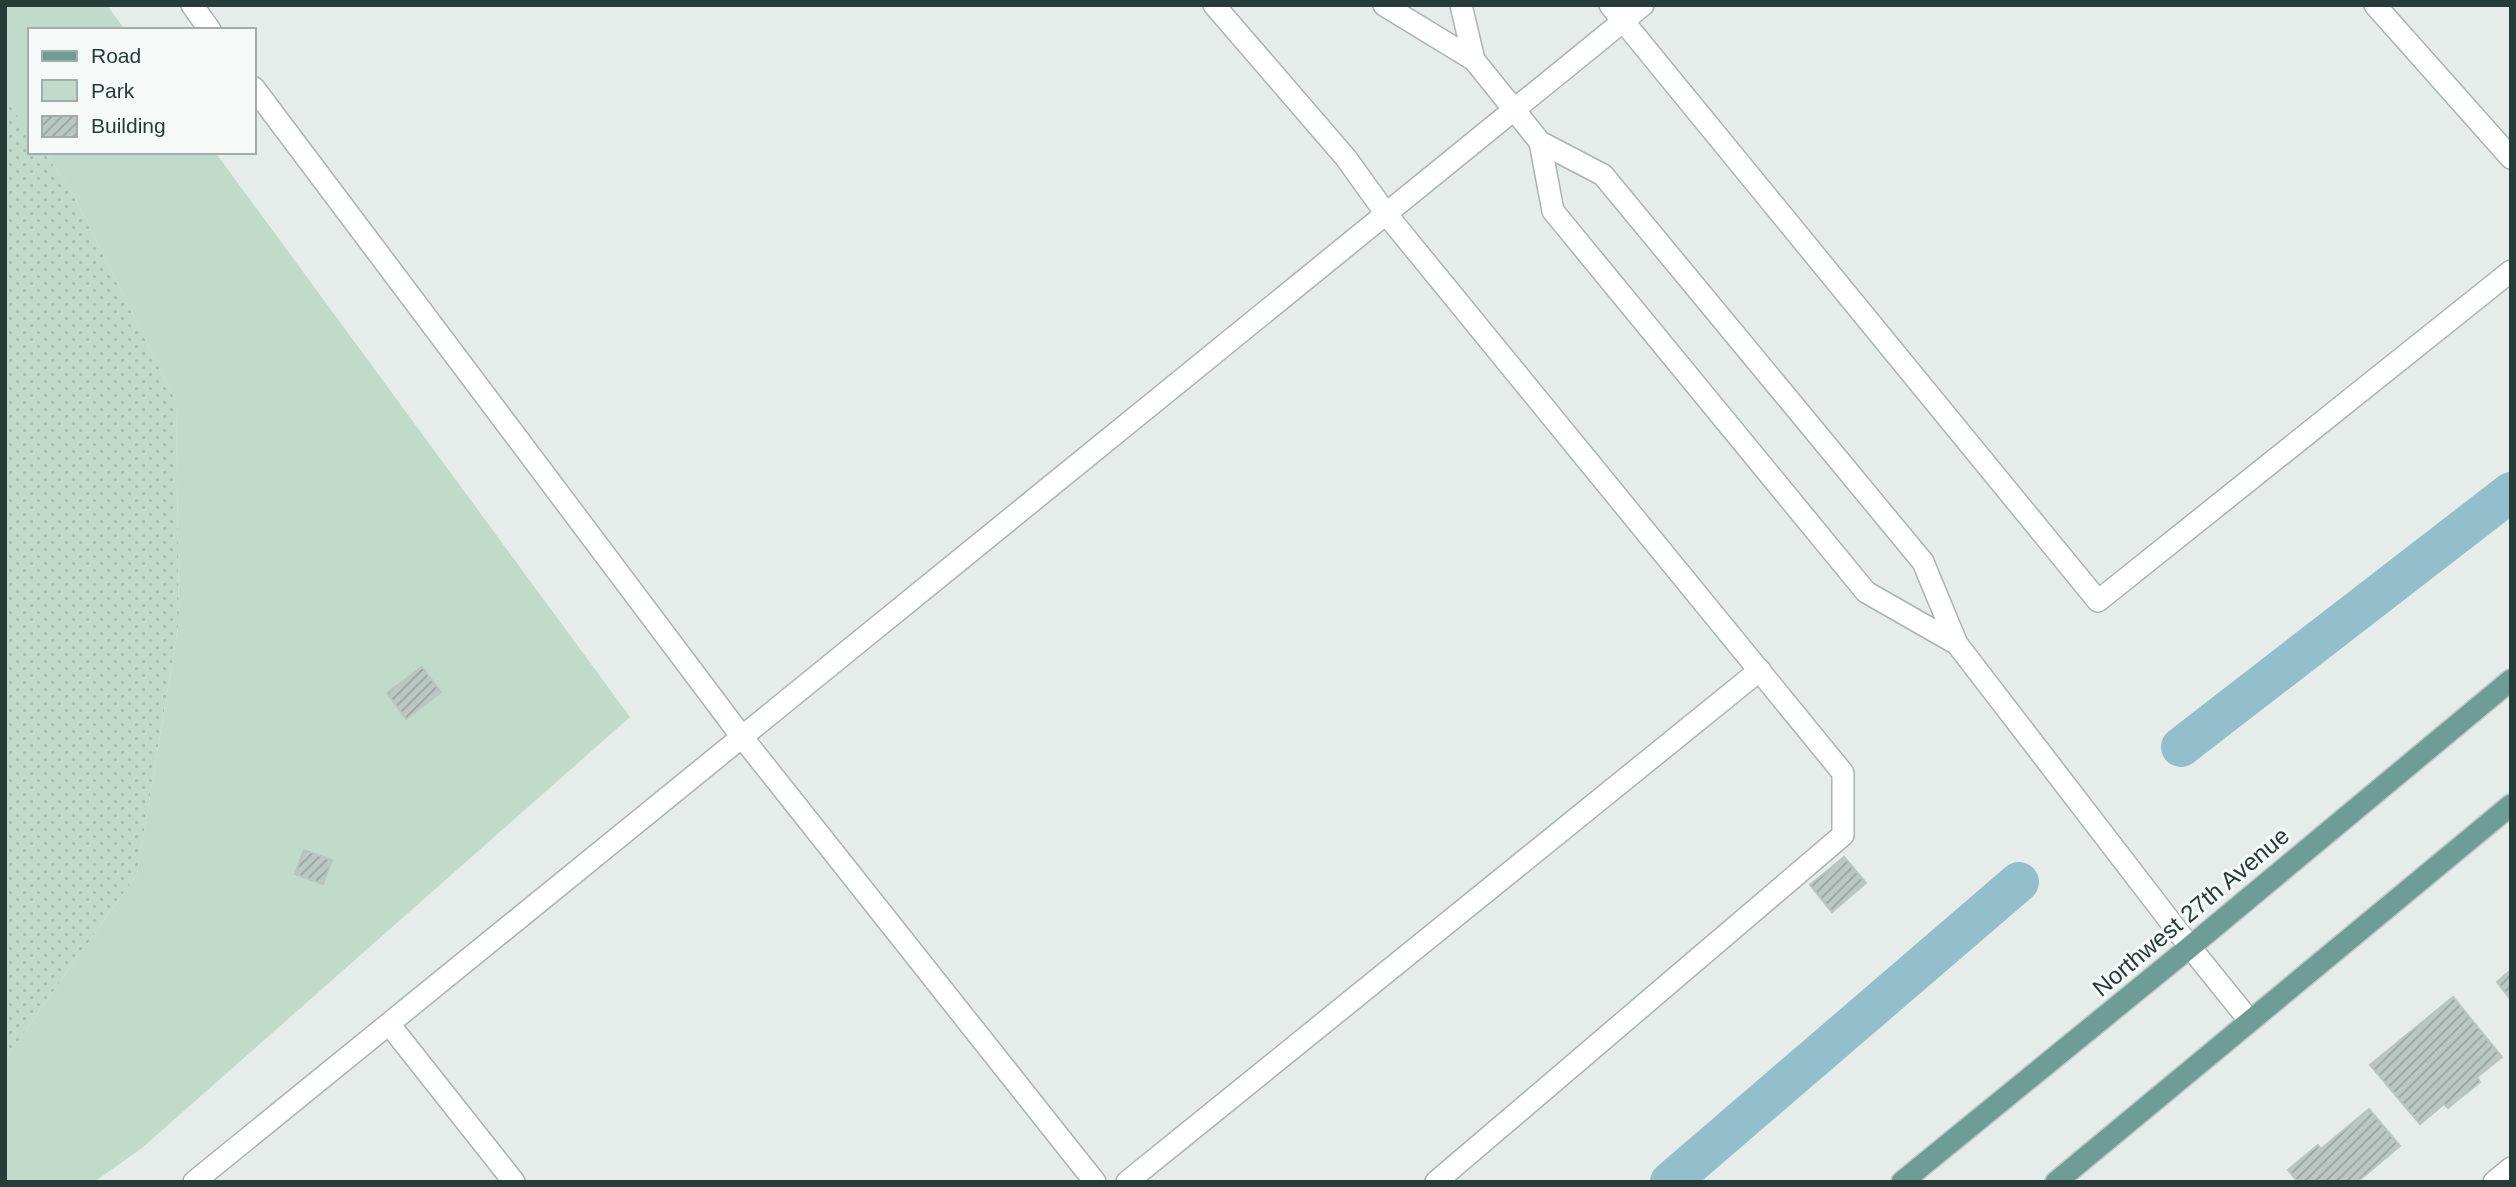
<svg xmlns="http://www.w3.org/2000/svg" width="2516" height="1187" viewBox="0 0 2516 1187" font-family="Helvetica,sans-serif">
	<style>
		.grass { fill: url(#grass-dots) }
		.green { fill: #c0dbca }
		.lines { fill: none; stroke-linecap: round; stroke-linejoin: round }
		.canal { stroke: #93becb; stroke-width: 40 }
		.building { fill: url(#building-hatch); stroke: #b8c5c1; stroke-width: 2 }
		.minor-casing { stroke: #a8b4b1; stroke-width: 24 }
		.major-casing { stroke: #c2c8c7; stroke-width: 24 }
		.minor { stroke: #fff; stroke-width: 21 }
		.major { stroke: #6e9d95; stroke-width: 21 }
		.labels { text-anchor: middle; stroke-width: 6; stroke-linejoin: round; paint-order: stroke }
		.street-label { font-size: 24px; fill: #263c38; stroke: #f5f9f7 }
	</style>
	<defs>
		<pattern id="grass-dots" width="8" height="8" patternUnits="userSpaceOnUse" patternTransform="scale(1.75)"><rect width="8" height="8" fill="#c0dbca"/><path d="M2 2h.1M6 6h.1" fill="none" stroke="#a5bdae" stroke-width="1.8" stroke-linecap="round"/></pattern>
		<pattern id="building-hatch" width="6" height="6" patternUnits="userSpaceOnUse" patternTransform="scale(1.75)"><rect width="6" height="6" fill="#bac7c3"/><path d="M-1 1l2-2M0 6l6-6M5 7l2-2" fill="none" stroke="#97a39f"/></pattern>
	</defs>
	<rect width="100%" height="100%" fill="#e5ecea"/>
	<path class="grass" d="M5 98 30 132V152H44L71 190 176 402 179 621 137 874 5 1059Z"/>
	<path class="green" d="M5 5H107L125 30H30V132L5 98Z
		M44 152H215L630 717 142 1148 94 1182H5V1059L137 874 179 621 176 402 71 190Z"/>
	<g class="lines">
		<path class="canal" d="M2181 747 2511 492
			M1670 1182 2019 882"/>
	</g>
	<path class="building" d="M422 667 441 692 406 719 387 693Z
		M304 850 332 860 323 884 295 874Z
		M1844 857 1866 883 1832 912 1810 885Z
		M2511 970V1000L2497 982Z
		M2453 997 2502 1057 2477 1077 2480 1082 2448 1108 2444 1104 2420 1124 2370 1065Z
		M2369 1109 2400 1146 2357 1182H2298L2288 1170 2318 1145 2321 1149Z"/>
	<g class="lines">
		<defs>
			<path id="minor" d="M192 5 210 30
				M1214 5 1346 158 1387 215 1843 773V835L1436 1182
				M1384 5 1474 60 1540 142 1603 175 1923 562 1957 644 2190 947 2249 1020
				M1461 5 1474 60
				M1610 5 2098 601 2511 271
				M2375 5 2511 158
				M254 88 742 737 1095 1182
				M1540 142 1553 211 1866 592 1957 644
				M389 1024 514 1182
				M194 1182 1643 5
				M1127 1182 1760 670
				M2494 1182 2511 1168"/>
			<path id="major" d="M1902 1182 2190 947 2511 680
				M2056 1182 2511 805"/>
		</defs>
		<use href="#minor" class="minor-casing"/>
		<use href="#major" class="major-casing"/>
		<use href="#minor" class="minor"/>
		<use href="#major" class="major"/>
	</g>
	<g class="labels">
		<g class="street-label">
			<text transform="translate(2191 912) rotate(-40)" y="8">Northwest 27th Avenue</text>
		</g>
	</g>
	<rect width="2516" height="1187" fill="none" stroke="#263c38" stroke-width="14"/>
	<rect x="28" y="28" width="228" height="126" fill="#f5f9f7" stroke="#a2adab" stroke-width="2"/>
	<rect x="42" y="51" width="35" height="10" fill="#6e9d95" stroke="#a2adab" stroke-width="2"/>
	<text x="91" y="63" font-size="21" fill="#263c38">Road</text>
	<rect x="42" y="80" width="35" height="21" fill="#c0dbca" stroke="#a2adab" stroke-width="2"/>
	<text x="91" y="98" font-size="21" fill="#263c38">Park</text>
	<rect x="42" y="116" width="35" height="21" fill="url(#building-hatch)" stroke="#a2adab" stroke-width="2"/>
	<text x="91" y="133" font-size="21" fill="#263c38">Building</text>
</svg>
